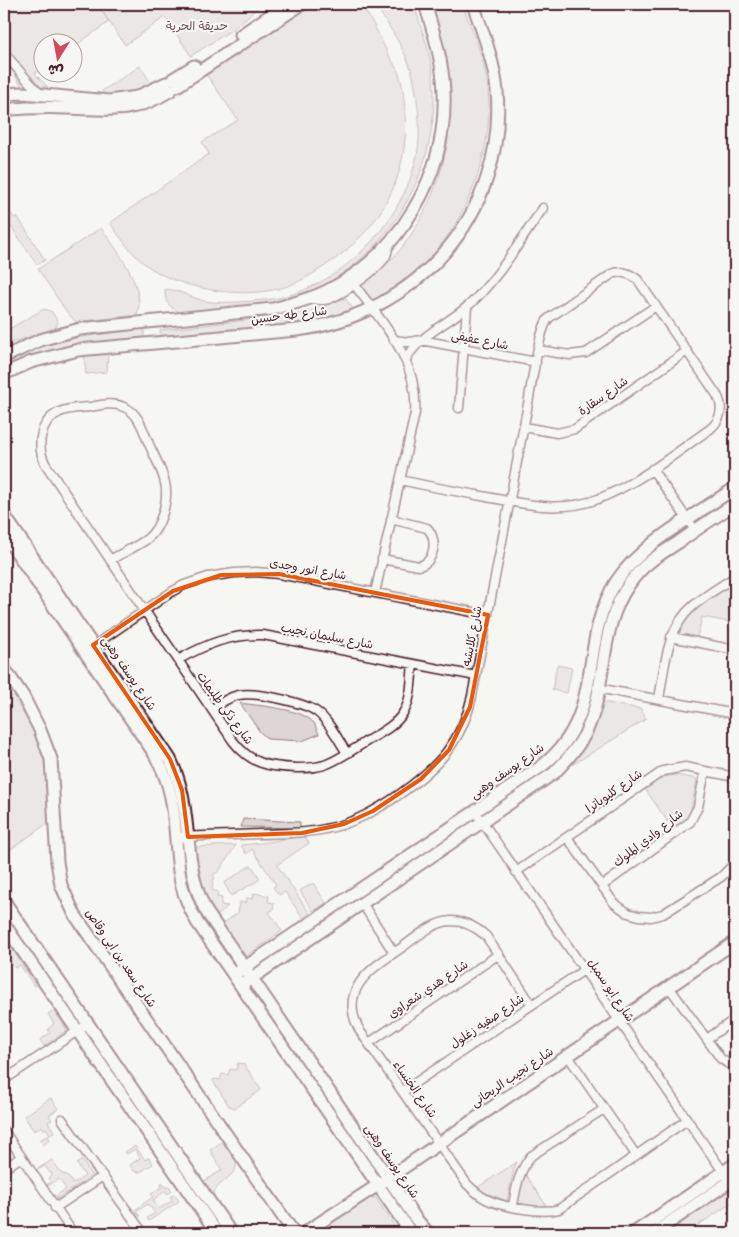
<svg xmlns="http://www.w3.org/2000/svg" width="739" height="1237" viewBox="0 0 739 1237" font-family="'Balsamiq Sans','Playpen Sans Arabic',sans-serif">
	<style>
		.green { fill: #ddd6d5; stroke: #947a80 }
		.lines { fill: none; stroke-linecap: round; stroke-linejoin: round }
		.street-casing { stroke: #4a1f2b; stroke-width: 11 }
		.secondary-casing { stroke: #4a1f2b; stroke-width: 15 }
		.street { stroke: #f6f6f2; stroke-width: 8 }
		.secondary { stroke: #f6f6f2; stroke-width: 11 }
		.marked { fill: none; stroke: #e8590c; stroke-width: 4; stroke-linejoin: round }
		.labels { text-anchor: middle; stroke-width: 4.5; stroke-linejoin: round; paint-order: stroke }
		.park-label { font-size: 12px; fill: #6f4d56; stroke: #f6f6f2 }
		.street-label { font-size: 12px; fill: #4a1f2b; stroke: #f6f6f2 }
	</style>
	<rect width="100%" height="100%" fill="#f6f6f2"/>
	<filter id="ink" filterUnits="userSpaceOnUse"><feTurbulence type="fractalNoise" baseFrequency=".02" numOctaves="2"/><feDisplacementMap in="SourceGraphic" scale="10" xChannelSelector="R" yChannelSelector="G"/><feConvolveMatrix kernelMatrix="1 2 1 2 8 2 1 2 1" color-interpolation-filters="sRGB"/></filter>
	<g filter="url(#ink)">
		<path class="green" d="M4 4H262L233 29 191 56 165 17 125 45 100 8 109 22 73 47 72 42H42V68L35 74 48 87H22L4 57Z
			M314 4C323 4 349 1 356 4 369 9 380 39 386 50 390 58 396 66 399 74 403 86 404 99 405 111 410 178 380 230 325 266 313 274 301 281 288 286 261 295 230 294 202 288 179 283 156 275 138 258 127 248 119 235 110 223L209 154 202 142 238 120 206 74Z
			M375 4H414C420 25 429 48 432 69 445 164 391 259 303 295 268 309 217 309 180 312 169 308 165 302 165 290L167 289C182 291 195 300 210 302 227 303 247 302 263 300 337 294 407 221 418 149 421 127 418 103 414 81 409 54 389 27 375 4Z
			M430 4H462C475 38 488 66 489 103 490 168 459 236 410 279 399 289 386 300 371 300L362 291 361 286C374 275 389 263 400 250 436 204 457 140 448 82 444 56 436 30 430 4Z
			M140 66 153 86 146 91 107 99 102 91Z
			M10 212 14 218 17 216 45 260 37 265 4 216Z
			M101 228C116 248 147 289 137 315L76 322 66 311 38 269Z
			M345 298 354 310 340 316 306 325 161 338 160 330 300 314Z
			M44 309 52 312 58 322 55 329 4 345V332Z
			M144 329V337C100 343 41 346 4 369V365C45 338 96 335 144 329Z
			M108 354 107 372 86 374 84 356Z
			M735 582V623L702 617 696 641 678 636 676 630 687 615Z
			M557 665 572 668 567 693 552 690Z
			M4 685C15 701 29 720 38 738 50 763 47 795 48 823L4 854Z
			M602 702 641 709 646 719 572 765 592 734Z
			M240 703C259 706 301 708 314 723 316 726 317 731 319 734L302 741 268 739 260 732Z
			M677 775 697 779 691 809 687 822 675 832 645 789 662 777Z
			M243 819 300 822V828L241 827Z
			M304 836 309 843 277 865 310 914 303 918 285 892 279 895 273 887 276 885 275 883 252 849 246 854 241 845 262 843Z
			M236 845 219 871 213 875 215 879 213 880 212 890 218 892 217 897 222 898 221 905 228 906 215 918 204 901 193 853 196 847Z
			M250 866H252L259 877V880L231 896 224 883Z
			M313 883 326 903 313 911 300 891Z
			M254 893 269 896 268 902 274 903 273 910 269 912 282 931 245 957 239 956 219 926 238 913 240 902 245 903 247 898 253 899Z
			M10 946 36 985 34 986 20 965 15 968 10 961 4 965V950Z
			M54 1010 67 1030 44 1046 40 1040 50 1033 48 1029 54 1024 48 1014Z
			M238 1063 244 1064 261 1090 235 1108 229 1106 213 1081 214 1079 220 1080 222 1074 228 1075 230 1069 236 1070Z
			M51 1098 58 1109 49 1115 52 1120 48 1122 54 1132 48 1136 50 1140 43 1145 40 1140 50 1134 46 1128 44 1129 42 1126 34 1131 24 1116Z
			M223 1141C227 1146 232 1152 235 1158 243 1176 215 1181 213 1196L237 1233H232L187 1165 190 1163 203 1182 222 1170 210 1150Z
			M135 1146 145 1160 149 1158 153 1164 140 1172 134 1171 130 1165 140 1158 135 1149 127 1154 125 1152Z
			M52 1160 62 1174 67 1175 73 1184 85 1176 77 1164 82 1160 92 1176 55 1200 53 1198 66 1189 59 1179 46 1187 45 1186 51 1182 48 1178 52 1175 51 1172 50 1173 45 1166 33 1172Z
			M517 1162 514 1169 507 1201 475 1189Z
			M525 1174 546 1205 537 1207 517 1203Z
			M162 1182 166 1188 169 1186 172 1191 168 1194 165 1191 153 1200 159 1209 173 1200 170 1197 174 1194 179 1201 149 1221 147 1218 155 1213 148 1204 136 1212 140 1216 137 1220 132 1212 153 1197 151 1194 162 1187 161 1184Z
			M735 1183V1201L686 1233H662Z
			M367 1197 376 1198 399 1233H315Z"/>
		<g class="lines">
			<defs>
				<path id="street" d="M4 52C16 68 28 81 41 95
					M354 284C383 324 419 360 415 413L375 593
					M313 299C318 300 323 301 329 299 344 293 378 270 386 256 388 252 388 248 388 244
					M394 340 410 342 421 340 536 362
					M538 350 570 355 586 353 656 306
					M406 359C420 335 447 324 468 306 498 279 520 241 543 208
					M459 408 467 307
					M524 427 557 433 575 429 687 351
					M652 469 695 530
					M382 559 419 566C435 562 438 539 427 528L391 519
					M110 560C122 553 136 547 147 539 161 528 169 500 165 483 162 469 154 456 149 444 143 430 139 413 124 407 112 402 101 405 90 407 80 408 68 408 60 412 39 421 36 447 46 465L233 741C251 764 268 767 297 768 307 768 317 768 327 764 341 758 354 749 367 741 380 733 395 726 403 713 412 700 411 679 413 664
					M671 637 735 650
					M90 648 173 591 184 585 208 577 234 573 256 572 279 574 488 615
					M178 660C206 644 231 634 263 635L476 676
					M597 688 735 714
					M659 699C665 666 666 629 693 606 706 595 721 586 735 577
					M212 710C220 703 228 697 239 695 255 692 304 702 317 712 330 722 338 740 347 753
					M475 811 726 1176
					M176 837C204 836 232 835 260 834 282 833 304 834 325 829 353 824 377 810 400 794 438 767 462 742 472 696 491 600 509 505 527 409 531 391 538 329 549 318L612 274C622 270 630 273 638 280L717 395C724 407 721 420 710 429 674 454 639 483 598 499 559 514 520 503 482 496 454 491 427 486 400 480
					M567 837 614 903 628 913 639 916 651 917 663 914 721 877 735 863
					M516 872 663 771 685 767 735 777
					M602 886 690 822 698 807 705 771
					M362 903 394 953
					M669 987 721 1059 735 1068
					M532 1005 486 936C476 927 465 921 451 921 433 922 418 936 404 946 374 967 336 988 360 1031L467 1184C473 1190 478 1195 486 1199 502 1207 542 1214 559 1209L687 1120
					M707 1039 735 1019
					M369 1043 499 954
					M568 1056 636 1155
					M4 1080 88 1024
					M403 1091 584 970
					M62 1119 143 1233
					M4 1131 73 1233
					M4 1169 21 1157
					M513 1206C516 1187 519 1171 531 1156L604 1109
					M55 1208 103 1176"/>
				<path id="secondary" d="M241 35 287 4
					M173 79 194 66
					M177 86 302 4
					M4 94 23 93 109 101 137 97 166 83
					M4 110C24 108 46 107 66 108 109 109 132 115 171 90
					M4 357 40 340 80 329 273 309C291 304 309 300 327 291 400 254 447 175 444 93 443 62 434 33 425 4
					M4 374 31 362 78 350 297 330C416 315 507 215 497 91 494 61 483 33 473 4
					M4 515 170 759C195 810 180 861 206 911L416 1219 428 1233
					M4 534 154 753C178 794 173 826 179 871 181 889 188 906 197 922L411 1233
					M4 668 23 696 40 730 51 759 57 862 61 885 75 915 294 1233
					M4 901 231 1233
					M4 924 217 1233
					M238 972 542 766C607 715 577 644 616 582 641 543 697 514 735 488
					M246 982 554 773C566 761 577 749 585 734 609 686 597 628 630 583 644 563 659 555 679 542 697 529 716 516 735 504
					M304 1233 378 1185 735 942
					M634 1233 735 1164
					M654 1233 735 1178"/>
			</defs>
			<use href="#street" class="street-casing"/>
			<use href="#secondary" class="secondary-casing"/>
			<use href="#street" class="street"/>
			<use href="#secondary" class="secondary"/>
		</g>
	</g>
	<path d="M0 0H739V1237H0ZM279 574 488 615 470 707 449 750 421 779 373 811 344 824 302 833 188 837 182 790 170 759 93 645 173 591 221 575Z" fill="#f6f6f2" fill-opacity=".55" fill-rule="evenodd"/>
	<path class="marked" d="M279 574 488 615 470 707 449 750 421 779 373 811 344 824 302 833 188 837 182 790 170 759 93 645 173 591 221 575Z"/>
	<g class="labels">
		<g class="park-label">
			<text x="197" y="30">حديقة الحرية</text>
		</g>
		<g class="street-label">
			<text transform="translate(289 315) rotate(-7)" y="4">شارع طه حسين</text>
			<text transform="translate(480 340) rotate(11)" y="4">شارع عفيفى</text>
			<text transform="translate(603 396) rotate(-35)" y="4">شارع سقارة</text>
			<text transform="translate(308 569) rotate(10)" y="4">شارع انور وجدى</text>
			<text transform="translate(327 636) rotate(11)" y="4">شارع سليمان نجيب</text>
			<text transform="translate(472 636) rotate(-79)" y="4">شارع كلابشه</text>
			<text transform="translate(129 673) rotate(56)" y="4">شارع يوسف وهبى</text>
			<text transform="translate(225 708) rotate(54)" y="4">شارع ذكى طليمات</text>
			<text transform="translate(507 771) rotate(-35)" y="4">شارع يوسف وهبى</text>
			<text transform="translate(614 791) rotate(-35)" y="4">شارع كليوباترا</text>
			<text transform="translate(648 838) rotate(-38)" y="4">شارع وادي الملوك</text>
			<text transform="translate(121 958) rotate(56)" y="4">شارع سعد بن ابى وقاص</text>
			<text transform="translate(428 989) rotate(-34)" y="4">شارع هدي شعراوى</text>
			<text transform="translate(611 990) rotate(56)" y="4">شارع ابو سمبل</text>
			<text transform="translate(487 1021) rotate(-34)" y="4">شارع صفيه زغلول</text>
			<text transform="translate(512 1077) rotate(-34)" y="4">شارع نجيب الريحانى</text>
			<text transform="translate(415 1089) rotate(55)" y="4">شارع الخنساء</text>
			<text transform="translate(392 1161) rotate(56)" y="4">شارع يوسف وهبى</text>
		</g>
	</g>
	<rect width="739" height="1237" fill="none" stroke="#f6f6f2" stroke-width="20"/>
	<rect x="10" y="10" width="719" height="1217" fill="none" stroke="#4a1f2b" stroke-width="2" filter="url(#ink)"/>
	<g transform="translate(58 58) rotate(191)"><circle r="24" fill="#f6f6f2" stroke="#b1a0a2"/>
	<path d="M0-4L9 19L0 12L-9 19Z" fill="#d1495b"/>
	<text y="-8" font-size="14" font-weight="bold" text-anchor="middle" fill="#4a1f2b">ش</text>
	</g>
</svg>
